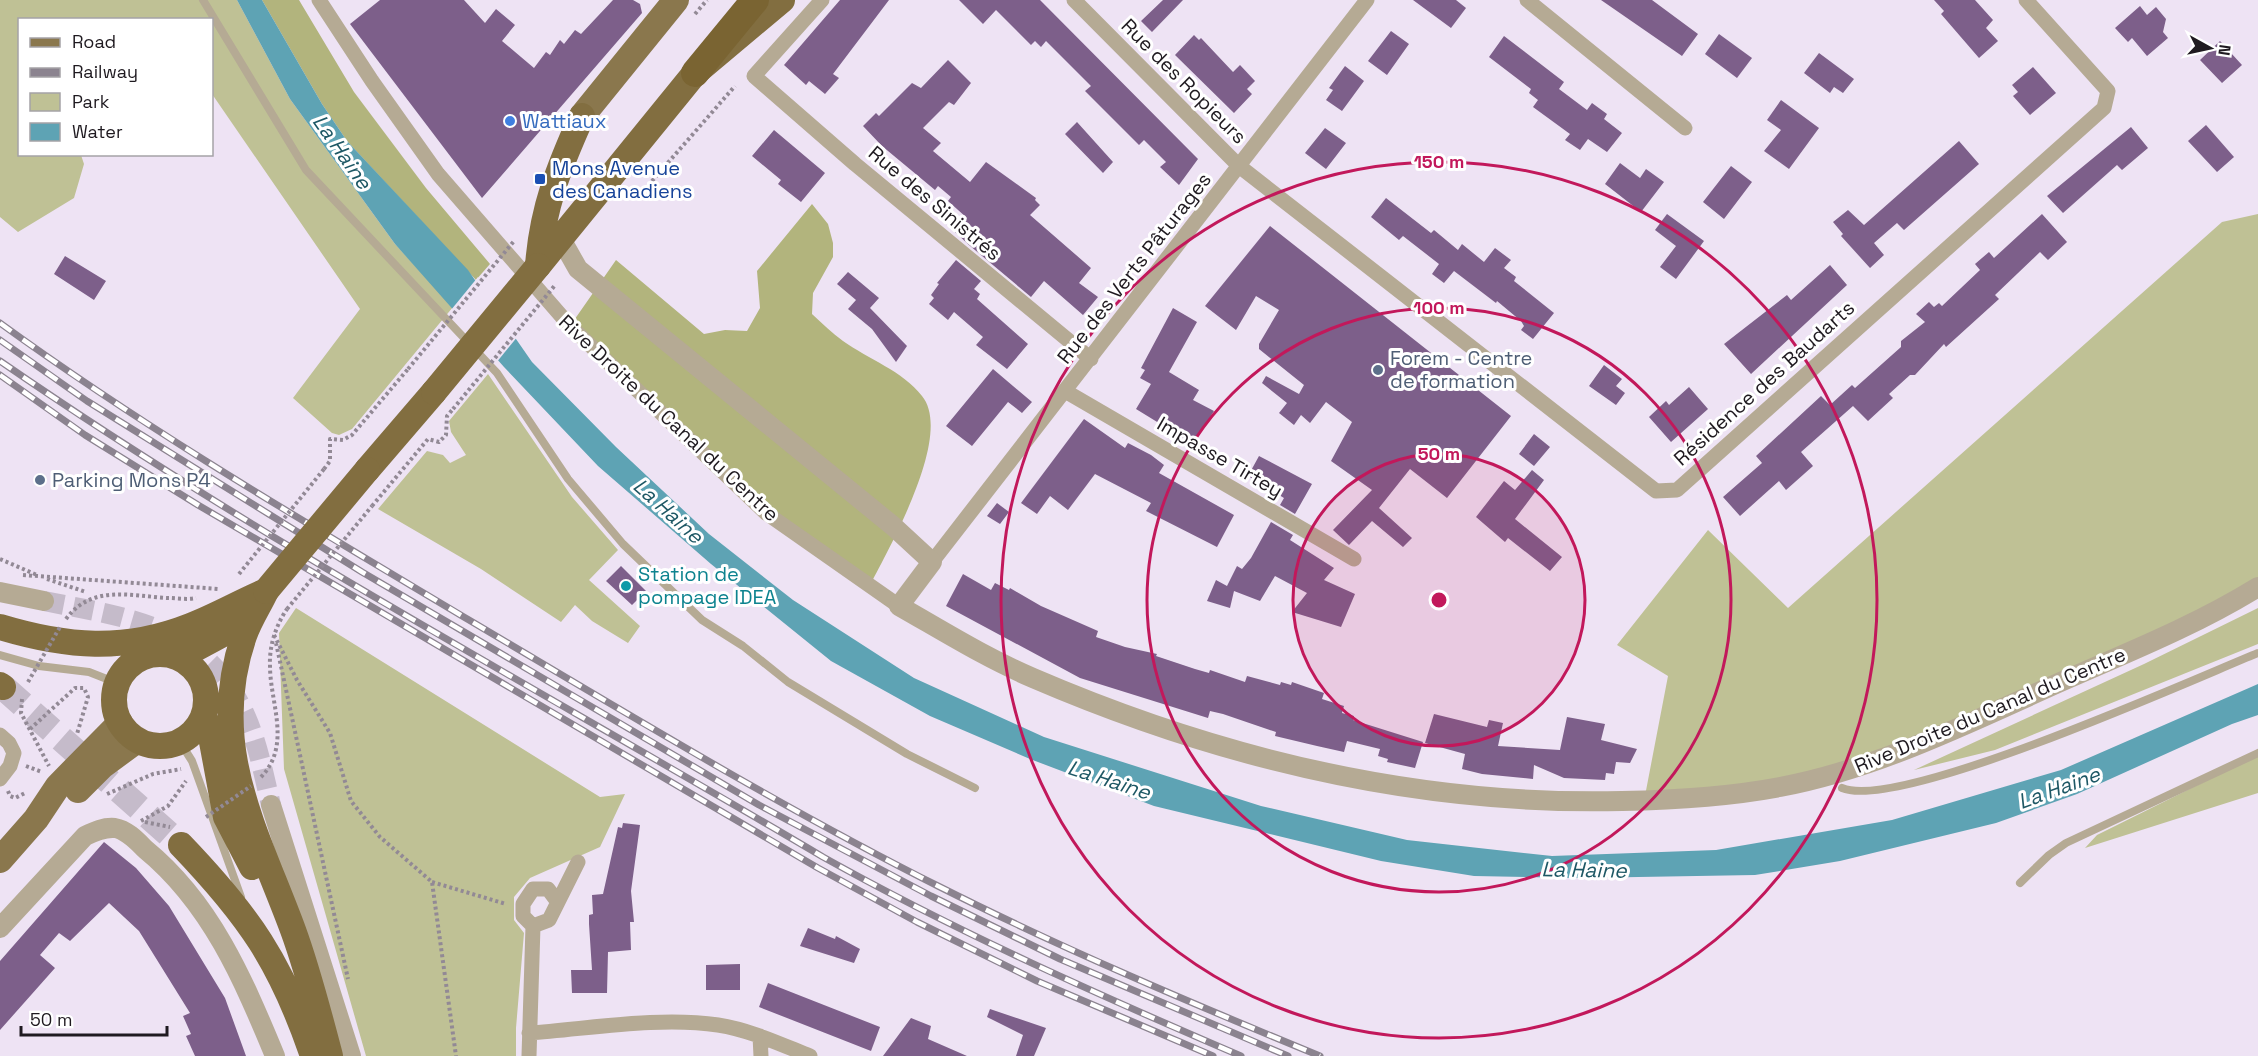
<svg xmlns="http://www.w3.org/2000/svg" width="2258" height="1056" viewBox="0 0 2258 1056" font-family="'Space Grotesk',sans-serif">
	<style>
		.green { fill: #bfc195 }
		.forest { fill: #b2b47d }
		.water { fill: #5ea3b4 }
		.pier { fill: #eee3f4 }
		.building { fill: #7d5f8a }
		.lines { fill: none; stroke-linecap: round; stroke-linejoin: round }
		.tertiary-tunnel { stroke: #c5bbca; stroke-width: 20; stroke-dasharray: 20 10; stroke-linecap: butt }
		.trunk-tunnel { stroke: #c5bbca; stroke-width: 26; stroke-dasharray: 26 13; stroke-linecap: butt }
		.path { stroke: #928995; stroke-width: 4; stroke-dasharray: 3 3; stroke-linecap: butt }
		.service { stroke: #b5aa94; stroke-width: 8 }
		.minor { stroke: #b5aa94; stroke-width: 15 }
		.tertiary { stroke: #b5aa94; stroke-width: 20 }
		.primary { stroke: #8a774d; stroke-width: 26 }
		.trunk { stroke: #826e40; stroke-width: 26 }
		.motorway { stroke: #7a6432; stroke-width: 28 }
		.rail-casing { stroke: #8b838f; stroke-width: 7 }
		.rail { stroke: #fff; stroke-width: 4.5; stroke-dasharray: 14; stroke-linecap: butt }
		.path-bridge { stroke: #928995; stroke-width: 4; stroke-dasharray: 3 3; stroke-linecap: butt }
		.trunk-bridge { stroke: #826e40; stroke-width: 26 }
		.ring { fill: none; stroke: #c2185b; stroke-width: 3 }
		.shop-dot { fill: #3f7fe0; stroke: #fff; stroke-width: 2 }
		.transit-dot { fill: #1a4fb4; stroke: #fff; stroke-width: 2 }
		.service-dot { fill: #5c6f8a; stroke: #fff; stroke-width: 2 }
		.culture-dot { fill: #0f9aa8; stroke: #fff; stroke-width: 2 }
		.labels { text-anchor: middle; stroke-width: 6; stroke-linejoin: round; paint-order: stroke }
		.street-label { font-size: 20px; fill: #1f1a20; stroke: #fff }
		.shop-label { font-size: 20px; fill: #366cbe; stroke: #fff; text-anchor: start }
		.transit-label { font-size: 20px; fill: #164399; stroke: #fff; text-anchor: start }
		.service-label { font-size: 20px; fill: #4e5e75; stroke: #fff; text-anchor: start }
		.culture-label { font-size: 20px; fill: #0d838f; stroke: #fff; text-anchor: start }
		.water-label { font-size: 21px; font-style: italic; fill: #1e5865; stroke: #fff }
		.centre { fill: #c2185b; stroke: #fff; stroke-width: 3 }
		.ring-label { font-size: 18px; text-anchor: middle; font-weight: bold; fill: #c2185b; stroke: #fff; stroke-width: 6; stroke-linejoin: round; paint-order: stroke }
	</style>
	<rect width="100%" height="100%" fill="#eee3f4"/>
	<path class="green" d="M0 0H237L290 99 395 244 453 307 352 429 339 435 332 433 293 398 360 309 212 94V20H20V154L81 155 84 164 74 198 18 232 0 217Z
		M2258 214V585L1838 773 1644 801 1668 676 1617 645 1708 530 1788 608 2222 222Z
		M488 374 572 497 618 550 589 580 640 626 628 643 592 621 575 605 561 622 481 569 378 509 427 451 443 455 450 463 466 455 451 432 449 421Z
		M296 608 600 797 625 794 600 847 530 878 514 897V920L524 933 516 1028V1056H366L284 769 279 633Z
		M2258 608V644L1995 750 1914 770 2144 664Z
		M2258 755V793L2085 848 2097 835Z"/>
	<path class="forest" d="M262 0H299L354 92 426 188 490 264 476 280 347 141 322 104Z
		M812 204 828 224 833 243V257L813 293 812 314C822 323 832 333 843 341 868 359 903 371 922 396 954 435 889 548 869 587L766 513 570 326 616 260 704 334 725 330 747 331 760 308 757 271Z"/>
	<path class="water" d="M237 0H262L322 104 347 141 468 270 532 362 616 447 709 534 793 600 914 678 1044 737 1261 806 1407 840 1552 856 1716 850 1892 820 2061 770 2258 684V715L2232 724 2077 794 1996 823 1840 861 1755 875 1580 878 1474 876 1381 861 1154 806 1030 759 930 716 831 661 711 564 598 466 504 367 395 244 290 99Z"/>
	<path class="pier" d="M478 277 518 336 496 363 451 310Z"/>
	<path class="building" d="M380 0H464L485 23 496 9 515 25 502 41 534 68 546 52 550 55 560 40 564 44 575 30 581 34 613 0H633L640 4 642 13 482 198 350 24Z
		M840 0H889L833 74 839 78 825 94 809 81 806 85 784 65Z
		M959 0H1040L1198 159 1179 185 1160 167 1166 162 1144 140 1139 145 1085 91 1091 86 1046 41 1041 47 1035 41 1031 45 996 10 983 24Z
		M1163 0H1183L1152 32 1141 21Z
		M1413 0H1456L1466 8 1451 28Z
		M1601 0H1652L1698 34 1682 56Z
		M1934 0H1975L1993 20 1986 28 1998 41 1979 58 1941 14 1944 11Z
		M2140 6 2147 15 2156 7 2166 19 2163 32 2168 38 2147 56 2132 38 2128 42 2115 28Z
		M1391 31 1409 44 1387 75 1368 61Z
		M1719 34 1752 58 1737 78 1705 54Z
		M1194 35 1199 40 1201 38 1233 72 1240 65 1255 81 1247 89 1252 94 1234 113 1175 55Z
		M1504 36 1564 82 1559 89 1587 110 1592 103 1607 114 1604 119 1622 133 1607 152 1588 139 1580 150 1565 140 1570 134 1533 107 1538 100 1529 93 1531 89 1489 57Z
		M2220 41 2242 65 2222 83 2200 60Z
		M1819 53 1854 79 1843 93 1834 87 1830 93 1804 73Z
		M948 60 971 83 954 105 949 102 923 128 941 143 933 151 970 182 986 162 1036 198 1035 200 1040 205 1030 215 1091 268 1079 283 1098 297 1083 315 1044 281 1031 297 969 245 955 232 967 218 948 201 951 197 938 186 935 190 882 146 863 126 876 113 879 116 912 83 921 88Z
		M1345 66 1364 81 1342 111 1326 100 1333 90 1329 88Z
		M2033 67 2056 93 2030 115 2013 96 2018 92 2012 85Z
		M1781 100 1819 128 1789 169 1764 151 1781 130 1767 120Z
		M1077 122 1113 162 1103 173 1065 134Z
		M2206 125 2234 157 2217 172 2188 141Z
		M2131 127 2148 148 2122 170 2117 165 2063 213 2047 196Z
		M1325 128 1346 143 1326 169 1305 153Z
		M774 130 825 173 801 202 778 184 781 180 752 156Z
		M1959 141 1979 164 1904 230 1897 223 1874 243 1884 255 1870 268 1841 236 1843 234 1833 222 1848 210 1864 225Z
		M1620 163 1640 178 1646 169 1664 182 1641 212 1605 184Z
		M1731 166 1752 182 1724 219 1703 202Z
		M1386 198 1431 233 1434 230 1458 250 1462 244 1484 262 1495 248 1511 260 1504 268 1516 277 1514 281 1554 313 1533 339 1521 330 1524 326 1521 321 1497 301 1496 303 1454 271 1444 283 1432 274 1439 264 1403 236 1399 240 1371 217Z
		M1667 214 1704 241 1676 279 1660 267 1676 246 1655 230Z
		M2042 214 2067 242 2048 260 2040 252 1995 295 1999 299 1946 347 1944 344 1915 375H1910L1889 394 1893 398 1868 421 1853 406 1801 452 1813 466 1786 490 1779 481 1740 516 1723 497 1762 463 1756 456 1821 396 1830 405 1852 385 1855 388 1901 347V341L1925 322 1916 314 1929 302 1934 307 1939 303 1942 306 1980 270 1975 264 1989 252 1994 258Z
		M1270 226 1511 416 1447 498 1410 469 1379 508 1412 538 1403 547 1372 521 1349 545 1333 530 1372 490 1331 461 1352 422 1326 402 1310 423 1301 415 1294 425 1279 413 1287 403 1262 383 1266 376 1299 394 1304 385 1259 349V344L1279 310 1256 296 1236 330 1205 306Z
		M65 256 106 281 94 300 54 274Z
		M956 260 981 281 974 289 980 294 977 299 1028 344 1007 369 976 345 983 337 954 312 948 320 929 304 934 298 931 295 939 284 937 283Z
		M1830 265 1847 285 1751 374 1724 344 1787 295 1791 300Z
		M848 272 879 298 870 308 907 346 896 362 872 329 848 309 856 300 837 284Z
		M1173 308 1197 322 1169 372 1199 390 1193 400 1214 411 1193 444 1136 409 1151 384 1140 378 1145 370 1141 368Z
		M1604 365 1622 379 1616 386 1625 393 1616 405 1589 386Z
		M993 369 1032 402 1022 413 1008 402 972 446 946 426Z
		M1689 387 1708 409 1671 442 1649 417 1666 401 1669 405Z
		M1084 419 1125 448 1128 443 1151 455 1164 465 1159 473 1234 515 1217 547 1146 511 1151 503 1095 474 1068 510 1050 496 1037 514 1021 503Z
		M1534 434 1550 447 1534 466 1519 454Z
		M1259 456 1312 484 1295 514 1280 505 1284 498 1248 476Z
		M1532 470 1544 480 1515 519 1562 557 1550 571 1508 538 1505 542 1476 517 1504 481 1515 490Z
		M997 503 1009 512 1000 524 987 516Z
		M1271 522 1293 535 1290 540 1334 568 1324 580 1355 594 1341 627 1292 612 1307 593 1275 576 1260 601 1234 591 1230 608 1207 601 1216 580 1227 586 1237 566 1242 569 1251 558Z
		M621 566 646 591 632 605 606 581Z
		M963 574 991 590 995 583 1009 590 1010 588 1041 606 1098 631 1096 637 1125 647 1157 654 1156 656 1195 669 1209 673 1210 670 1245 682 1247 676 1280 685 1281 682 1291 685 1292 682 1324 693 1322 699 1344 706 1342 713 1354 716 1353 720 1423 742 1415 768 1387 762 1388 759 1378 756 1380 749 1347 741 1344 752 1317 746 1275 736 1276 732 1223 714 1210 711 1208 718 1080 678 946 606Z
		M1434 714 1487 727 1489 720 1503 723 1498 746 1560 750 1567 717 1605 724 1601 740 1637 749 1630 763 1616 762 1614 774 1606 773 1605 780 1564 778 1534 765 1533 779 1482 774 1462 769 1465 754 1425 743Z
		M623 823 640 825 631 891 634 922H630L631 950 608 952 607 993H572L571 970H592L589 924V915L593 914 592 895 603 894 618 827 622 828Z
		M104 842 136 868 169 906 225 998 246 1056H195L186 1036 191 1034 183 1016 190 1013 139 931 109 903 70 941 59 933 40 955 55 968 0 1030V961Z
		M808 928 835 939 836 936 860 949 854 963 800 946Z
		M740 964V990H706V965Z
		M768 983 880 1027 871 1051 759 1007Z
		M990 1009 1046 1028 1034 1056H1016L1023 1035 987 1017Z
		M911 1018 931 1026 928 1039 967 1056H883Z"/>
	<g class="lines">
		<path class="tertiary-tunnel" d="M44 601C130 618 207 626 246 717 258 744 264 776 271 805"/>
		<path class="trunk-tunnel" d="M3 687 181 845"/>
		<path class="path" d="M695 14 707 0
			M652 181 735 86
			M324 469 330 461V439L343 440 352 435 408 369
			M372 506 428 439 439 442 446 435 447 416 453 409
			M0 559 37 575
			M23 575 219 589
			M47 579 86 592
			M66 619C92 584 130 596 168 598 177 598 187 600 196 598
			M274 635 297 680 330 733 351 801 380 837 432 882 456 1056
			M276 643 348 979
			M22 699 21 713 49 766
			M30 729 75 688H84L88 697 77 734
			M26 766 42 772
			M261 777C292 745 270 703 270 666 269 646 276 625 287 609
			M8 791 10 796 15 798 25 793
			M107 794 153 774 181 769
			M141 821 168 806 186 781
			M145 822 170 827
			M432 882 506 904"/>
		<path class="service" d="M203 0 306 170 497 373 568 479 623 544 702 620 743 646 788 682 907 754 975 788
			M0 655 39 666 89 672 117 683
			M180 742 192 761 241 897
			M1842 788C1899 812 2189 681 2258 653
			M2020 883 2049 855 2066 843 2258 753"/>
		<path class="minor" d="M319 0 372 81 438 174 570 326 766 513 899 606
			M822 0 754 76 855 164 1091 359
			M1074 0 1239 166 1656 491 1677 490 2104 108 2108 91 2026 0
			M1527 0 1685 128
			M1065 391 1354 559
			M932 562 1367 0
			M0 735 9 743 14 753 10 766 0 779
			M533 926 523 916V904L533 889H548L557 901
			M529 1033C588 1029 659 1016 718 1025 750 1030 780 1044 810 1056
			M760 1036 761 1056
			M529 1056 533 926 549 920 578 862"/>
		<path class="tertiary" d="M561 239 578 269 893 526 932 562 899 606C943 631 986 658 1033 678 1219 758 1418 806 1622 801 1675 800 1727 797 1780 787 1876 769 1967 724 2056 684 2124 654 2195 626 2258 587
			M0 592 44 601
			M271 805 351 1056
			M0 928 85 836C95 831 104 827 115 828 127 830 137 841 145 849 211 903 243 979 275 1056"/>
		<path class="primary" d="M582 116 676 0
			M78 790 102 766 136 741
			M0 860 36 819 58 786 120 723"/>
		<path class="trunk" d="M538 266 695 73 782 0
			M538 266C542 209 559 167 582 116
			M367 470 434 392
			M266 591C259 606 249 621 244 636 206 746 256 830 293 930 308 971 319 1014 330 1056
			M0 627C66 647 124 652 190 626 216 616 240 602 266 591
			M114 700a46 46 0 1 1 92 0a46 46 0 1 1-92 0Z
			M180 657 234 628
			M0 685 3 687
			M204 717 210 731 226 817 252 867
			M181 845C249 916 281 962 313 1056"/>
		<path class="motorway" d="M695 73 755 0"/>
		<defs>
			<path id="rail" d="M0 323C150 432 310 525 469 620 623 711 777 805 938 886 1063 949 1191 1003 1320 1056
				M0 340 87 401 362 572 759 805 931 896 1060 959 1288 1056
				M0 361C263 543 548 694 823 857 959 933 1099 995 1241 1056
				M0 375 85 435 198 505 818 868 917 922 1037 981 1213 1056"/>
		</defs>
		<use href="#rail" class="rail-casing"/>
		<use href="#rail" class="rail"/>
		<path class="path-bridge" d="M408 369 514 241
			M453 409 556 284
			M239 574 324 469
			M287 609 372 506
			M28 682 60 627
			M206 817 251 786"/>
		<path class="trunk-bridge" d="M434 392 538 266
			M266 591 367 470"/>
	</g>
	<circle cx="1439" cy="600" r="146" fill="#c2185b" fill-opacity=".12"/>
	<g class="ring">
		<circle cx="1439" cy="600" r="146"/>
		<circle cx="1439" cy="600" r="292"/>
		<circle cx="1439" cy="600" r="438"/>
	</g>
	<circle class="shop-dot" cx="510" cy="121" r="6"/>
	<rect class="transit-dot" x="534" y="173" width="12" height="12" rx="3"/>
	<g class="service-dot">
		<circle cx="1378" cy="370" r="6"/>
		<circle cx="40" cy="480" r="6"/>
	</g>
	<circle class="culture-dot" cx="626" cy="586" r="6"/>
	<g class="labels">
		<g class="street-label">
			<text transform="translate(1184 81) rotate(45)" y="7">Rue des Ropieurs</text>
			<text transform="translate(935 203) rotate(40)" y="7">Rue des Sinistrés</text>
			<text transform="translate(1134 268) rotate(-52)" y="7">Rue des Verts Pâturages</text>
			<text transform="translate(1764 383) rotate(-42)" y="7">Résidence des Baudarts</text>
			<text transform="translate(669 418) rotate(43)" y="7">Rive Droite du Canal du Centre</text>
			<text transform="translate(1220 457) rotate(30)" y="7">Impasse Tirtey</text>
			<text transform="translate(1990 710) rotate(-23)" y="7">Rive Droite du Canal du Centre</text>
		</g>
		<g class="shop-label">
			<text x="522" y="128">Wattiaux</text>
		</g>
		<g class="transit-label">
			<text x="552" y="175">Mons Avenue<tspan x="552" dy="23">des Canadiens</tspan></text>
		</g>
		<g class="service-label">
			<text x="1390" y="365">Forem - Centre<tspan x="1390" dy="23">de formation</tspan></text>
			<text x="52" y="487">Parking Mons P4</text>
		</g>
		<g class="culture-label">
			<text x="638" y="581">Station de<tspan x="638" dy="23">pompage IDEA</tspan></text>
		</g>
		<g class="water-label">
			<text transform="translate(342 152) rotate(55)" y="7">La Haine</text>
			<text transform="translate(668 511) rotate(42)" y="7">La Haine</text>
			<text transform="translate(1109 780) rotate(18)" y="7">La Haine</text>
			<text transform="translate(2059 788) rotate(-20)" y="7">La Haine</text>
			<text transform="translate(1584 870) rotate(1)" y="7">La Haine</text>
		</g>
	</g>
	<circle cx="1439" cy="600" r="9" class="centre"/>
	<g class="ring-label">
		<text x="1439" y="168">150 m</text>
		<text x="1439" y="314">100 m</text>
		<text x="1439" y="460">50 m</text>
	</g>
	<rect x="18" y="18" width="195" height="138" fill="#ffffff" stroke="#a5a3a6" stroke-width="1.5"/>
	<rect x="30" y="38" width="30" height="9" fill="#8a774d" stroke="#a5a3a6" stroke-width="1.5"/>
	<text x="72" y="48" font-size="18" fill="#1f1a20">Road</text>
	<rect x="30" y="68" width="30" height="9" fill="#8b838f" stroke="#a5a3a6" stroke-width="1.5"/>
	<text x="72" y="78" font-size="18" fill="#1f1a20">Railway</text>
	<rect x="30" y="93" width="30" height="18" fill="#bfc195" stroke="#a5a3a6" stroke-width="1.5"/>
	<text x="72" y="108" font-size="18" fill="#1f1a20">Park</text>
	<rect x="30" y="123" width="30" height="18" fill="#5ea3b4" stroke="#a5a3a6" stroke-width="1.5"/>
	<text x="72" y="138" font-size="18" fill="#1f1a20">Water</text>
	<g transform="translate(2210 48) rotate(98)" stroke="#ffffff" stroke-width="4.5" paint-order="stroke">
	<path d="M0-4.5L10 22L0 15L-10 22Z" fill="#1f1a20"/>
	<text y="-9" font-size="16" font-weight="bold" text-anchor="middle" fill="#1f1a20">N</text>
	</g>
	<path d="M21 1026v9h146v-9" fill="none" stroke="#1f1a20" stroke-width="3"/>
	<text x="30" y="1026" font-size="18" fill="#1f1a20" stroke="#ffffff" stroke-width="4.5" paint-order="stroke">50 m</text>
</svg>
